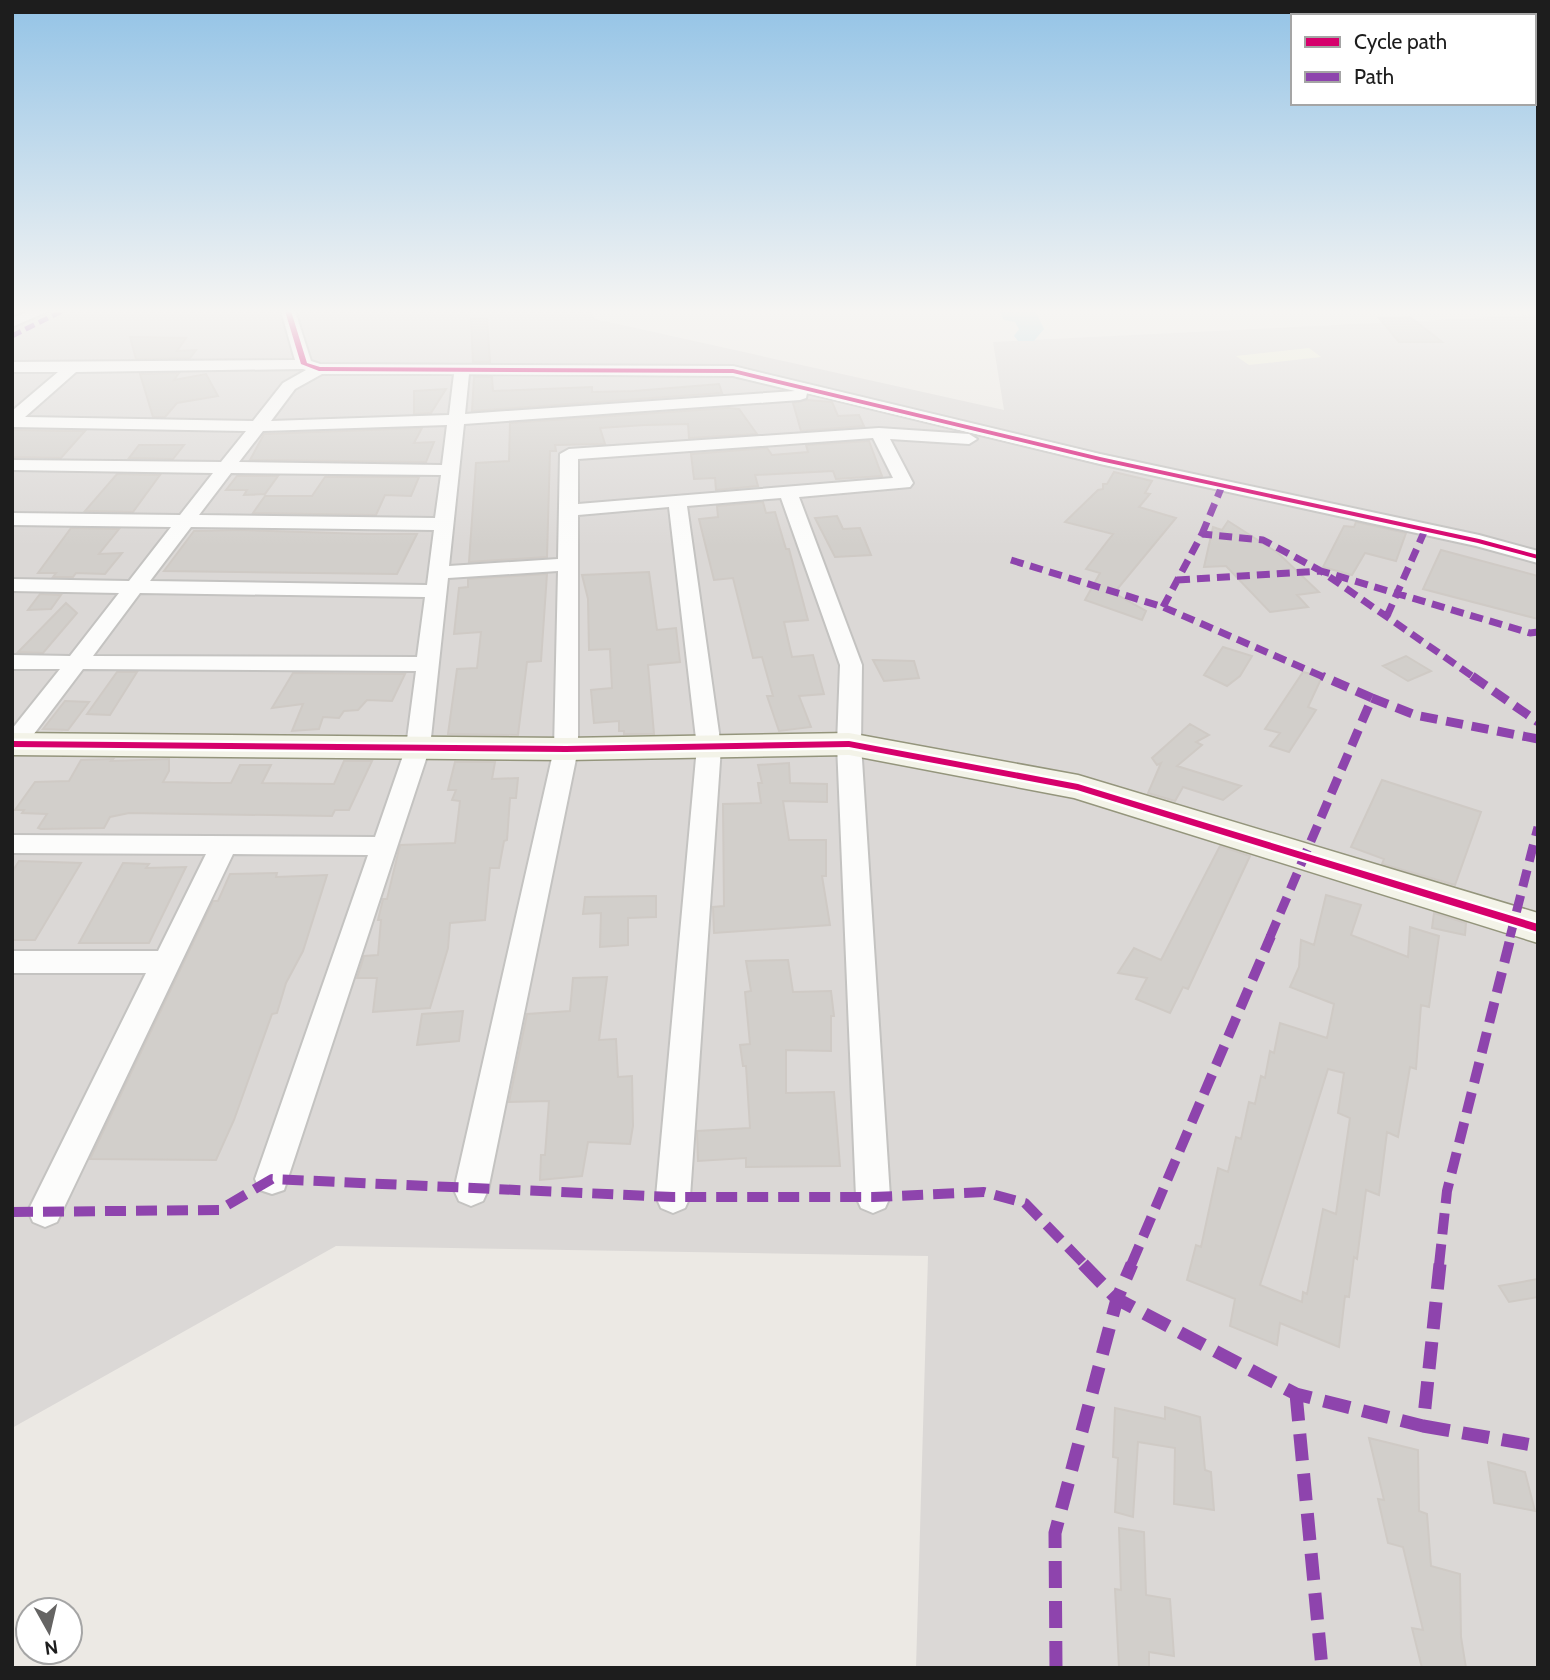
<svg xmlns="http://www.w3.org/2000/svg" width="1550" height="1680" viewBox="0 0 1550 1680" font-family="Cabin,sans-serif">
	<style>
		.residential { fill: #dbd8d6 }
		.farmland { fill: #ededd6 }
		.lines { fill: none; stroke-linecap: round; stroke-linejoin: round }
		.river { fill: #b4d9e3; fill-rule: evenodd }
		.building { fill: #d2cfcb; stroke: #cfcac5; stroke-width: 2; fill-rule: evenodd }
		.street-casing { stroke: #c4c3c1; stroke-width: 4 }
		.secondary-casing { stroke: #94957c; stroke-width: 3 }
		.street { fill: #fcfcfb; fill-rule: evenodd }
		.secondary { fill: #f3f3e8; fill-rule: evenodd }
		.quiet-far4 { stroke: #8e44ad; stroke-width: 5; stroke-dasharray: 10 5; stroke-linecap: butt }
		.quiet-far3 { stroke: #8e44ad; stroke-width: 7; stroke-dasharray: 13 7; stroke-linecap: butt }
		.quiet-far2 { stroke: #8e44ad; stroke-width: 9; stroke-dasharray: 17 9; stroke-linecap: butt }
		.quiet-far1 { stroke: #8e44ad; stroke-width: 10; stroke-dasharray: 21 10; stroke-linecap: butt }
		.quiet { stroke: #8e44ad; stroke-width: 13; stroke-dasharray: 27 13; stroke-linecap: butt }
		.cycleway-casing { stroke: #fff; stroke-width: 5 }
		.cycleway { fill: #d6006c; fill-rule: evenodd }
	</style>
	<rect width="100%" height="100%" fill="#ece9e4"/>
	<path class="residential" d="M44 311H590L595 319 1004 410 993 342 1538 315V1668H916L928 1256 336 1246 12 1428V326Z"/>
	<path class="farmland" d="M1309 348 1321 357 1249 365 1236 356Z"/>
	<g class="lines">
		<path class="river" d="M999 311 1036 312 1044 329 1034 341H1018L1014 336 1019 329 1015 322 1004 320Z"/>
	</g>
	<path class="building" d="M1410 317 1442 342H1399L1379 318Z
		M487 318 490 362H473L471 319Z
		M130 337 186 338 177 351 196 350 190 358 136 359Z
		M179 373 174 380 206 374 218 396 177 403 165 417H153L140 374Z
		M474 377H492L493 391 592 387V392L634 391 719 384 722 393 472 411Z
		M446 389 431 413 414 414V391Z
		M807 400 832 402 838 416 859 415 864 426 801 431 793 403Z
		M728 408 739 409 757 434 689 438 688 424 645 425 600 428 605 444 555 445 556 451H550L547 557 469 562 476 463 509 461 510 423Z
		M422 428 414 443 434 442 426 462 250 460 264 434Z
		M12 430 66 431H85L61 458 12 457Z
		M869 441 882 476 836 479 833 471 755 475 758 486 716 490 715 478 694 479 691 454 767 448 772 455 808 452 806 445Z
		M139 445H184L173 459 129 458Z
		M1114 472 1152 481 1145 493 1150 494 1139 507 1176 518 1114 593 1146 611 1142 620 1085 600 1100 573 1086 569 1113 534 1065 522 1098 490 1103 489V484H1107Z
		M117 474 160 475 133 512 85 511Z
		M237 476H278L265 494 244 495 247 490H226Z
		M325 477H419L411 496 385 495 376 515 253 513 265 496H312Z
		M763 502 766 513 775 512 786 549H789L808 620 784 622 792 657 813 655 824 694 799 696 811 727 779 731 767 696H773L762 657 753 658 733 578 714 580 699 519 718 517 717 506Z
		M837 516 843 529 860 528 871 555 835 557 815 518Z
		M1228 521 1278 553 1319 592 1297 595 1308 607 1270 612 1226 566 1204 567 1213 527 1222 530Z
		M1356 522 1406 533 1396 561 1365 553 1352 575 1323 567 1344 526 1354 527Z
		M71 528 119 529 99 554 122 553 105 574 76 573 73 577H53L56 573H38Z
		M241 530 368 534H417L397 574 164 571 194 531Z
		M1441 550 1538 576V619L1423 589Z
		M649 572 657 630 676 628 680 662 648 665 654 734H624V731H619V721L594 723 591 690 612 688 610 649 589 650 588 599 582 575Z
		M547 574 541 661 527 662 518 735 448 734 457 669 477 668 481 632 454 634 459 588 468 587V579Z
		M40 594 61 595 51 609 28 610Z
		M66 603 77 613 43 653 18 652Z
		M1223 647 1252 656 1240 676 1227 686 1204 675Z
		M1406 656 1431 671 1408 681 1383 666Z
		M873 660 914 661 919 678 884 681Z
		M117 672H137L110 715 87 714Z
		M1303 672 1322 677 1308 707 1316 710 1289 752 1270 746 1280 733 1265 729Z
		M293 673 405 674 392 701 367 700 358 710 344 711 339 718 323 717 319 729 292 731 303 704 272 708Z
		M65 701 89 702 68 730 43 729Z
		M1190 724 1209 735 1196 742 1202 745 1177 766 1241 786 1223 800 1183 787 1175 801 1148 793 1161 763 1157 765 1152 758Z
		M113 759 111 761 169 759V771L163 782 214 783H231L240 765H271L262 783 334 784 344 761H372L349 810H335L332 816 129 813 110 817 104 828 41 829 38 828 47 814 22 813 24 810H15L35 782 69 781 81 760Z
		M455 762H495L492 779 518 778 516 798H510L507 840 504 841 499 868H490L485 920 450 923 448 948 430 1008 373 1012 377 978H357L364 956 378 955 381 920H378L383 899H387L400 845 455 843 460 801 452 800 456 790H448Z
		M789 763 790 783 827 784V802L783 801 789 840H826V876H822L830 925 714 933 713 907 724 906 723 804 761 803 758 783H762L758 765Z
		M1382 780 1481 812 1455 885 1382 864 1384 859 1351 847Z
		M1220 846 1250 856 1188 989 1183 987 1170 1013 1136 999 1147 978 1118 973 1134 948 1161 960Z
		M19 861 81 863 35 940H12V872Z
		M123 863 149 864 146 868 186 867 149 943H79Z
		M277 873 276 877 327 875 303 951 286 983 277 1013 272 1014 234 1120 216 1160 90 1159 213 901H218L230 874Z
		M1326 895 1361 905 1351 935 1408 957 1410 927 1439 936 1429 1007 1421 1005 1416 1069 1410 1067 1398 1137 1387 1132 1379 1195 1366 1190 1357 1259 1354 1257 1349 1297 1345 1296 1339 1347 1280 1323 1277 1345 1230 1326 1235 1299 1187 1280 1196 1245 1201 1247 1218 1168 1228 1172 1236 1137 1241 1139 1249 1102 1255 1104 1261 1076 1265 1078 1270 1051 1274 1053 1280 1023 1327 1038 1334 1004 1290 987 1299 967 1301 940 1314 945ZM1328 1069 1344 1073 1338 1113 1350 1118 1336 1214 1323 1209 1307 1294 1303 1292 1302 1302 1260 1285Z
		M656 896V917L628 918V945L600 947 601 913 583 914 585 897Z
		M1434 913 1466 923 1465 935 1432 928Z
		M788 960 793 992 831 991 834 1016H831V1051L786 1050V1093L834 1092 840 1166 746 1167V1158L698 1161 697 1131 750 1128 746 1066H743L740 1045 750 1044 745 992 751 991 746 961Z
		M607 977 599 1040 616 1039 618 1077 632 1076 633 1126 630 1144 588 1142 582 1176 540 1180 541 1155H545L549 1101 509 1102 527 1014 570 1011 573 978Z
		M463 1011 459 1041 417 1045 422 1014Z
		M1538 1279V1297L1509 1302 1499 1286Z
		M1165 1407 1200 1417 1205 1470 1211 1472 1214 1510 1174 1504 1175 1448 1138 1442 1133 1517 1115 1512 1118 1458 1113 1457 1115 1408 1165 1419Z
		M1369 1438 1418 1450 1419 1511 1427 1514 1431 1566 1460 1574 1461 1637 1466 1668H1422L1412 1628 1423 1630 1403 1547 1388 1543 1378 1499 1384 1500Z
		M1488 1462 1525 1472 1535 1511 1494 1503Z
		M1119 1528 1144 1532 1146 1595 1170 1599 1174 1656 1149 1652V1668H1119L1115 1589 1121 1590Z"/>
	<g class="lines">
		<defs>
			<path id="street" d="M29 311H48L12 327V318Z
				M281 311H295L311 361 320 364 733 366 1100 454 1479 535 1538 551V563L1476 546 1100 464 807 393 806 398 800 400 464 424 449 566 558 559 560 454 569 449 879 428 969 434 977 439 969 444 890 439 913 483 910 487 799 497 862 665 861 744 890 1197 885 1208 873 1213 861 1208 856 1197 837 744 840 665 781 498 687 506 721 747 690 1197 685 1208 673 1213 661 1208 656 1197 697 747 669 507 578 515V749L488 1190 483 1201 471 1206 459 1201 454 1190 554 749 558 571 448 578 430 747 284 1190 272 1194 260 1190 255 1179 368 855 233 854 57 1222 45 1227 33 1222 28 1211 146 973H12V951H158L206 854 12 853V835L375 837 406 747 416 671 83 669 21 751 12 754V729L60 669H12V655L70 656 119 593 12 591V579L129 581 171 527 12 525V513L180 515 213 473 12 470V460L221 462 246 431 12 427V411L58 372H12V362L295 360ZM303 369 306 370 283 383 253 421 25 417 76 372ZM322 374H454L449 415 271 421 295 389ZM469 374 733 376 795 391 465 414ZM447 425 442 465 239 462 263 431ZM873 438 893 478 578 504V459ZM231 473 441 475 435 518 199 515ZM191 527 434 530 427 585 150 581ZM140 593 425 597 417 657 93 656Z"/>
			<path id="secondary" d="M12 733 566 738 849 733 1078 775 1538 913V943L1074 798 849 755 566 760 12 755Z"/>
		</defs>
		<use href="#street" class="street-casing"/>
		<use href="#secondary" class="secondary-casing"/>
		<use href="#street" class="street"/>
		<use href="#secondary" class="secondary"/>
		<path class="quiet-far4" d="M12 336 62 311"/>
		<path class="quiet-far3" d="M1202 534 1222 486
			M1011 560 1163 607 1326 678
			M1177 580 1321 571 1530 633 1538 632
			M1163 607 1202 534 1263 540 1321 571 1475 678
			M1387 616 1425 530"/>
		<path class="quiet-far2" d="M1472 676 1538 722
			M1372 698 1415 715 1538 739
			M1270 937 1372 698 1322 676
			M1510 937 1538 827"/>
		<path class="quiet-far1" d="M12 1212 219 1210 272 1179 673 1197H873L984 1192 1025 1203 1085 1265
			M1131 1265 1271 936
			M1439 1265 1447 1191 1511 936"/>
		<path class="quiet" d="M1083 1264 1117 1299 1296 1394 1423 1426 1440 1264
			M1296 1394 1322 1668
			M1423 1426 1538 1446
			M1056 1668 1055 1533 1117 1299 1132 1264"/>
		<defs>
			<path id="cycleway" d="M285 311H291L307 363 320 367 733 369 1100 457 1479 539 1538 555V559L1478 543 1100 461 733 373 319 371 301 364Z
				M12 741 566 746 849 741 1078 784 1538 924V932L1077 790 849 747 566 752 12 747Z"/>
		</defs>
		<use href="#cycleway" class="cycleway-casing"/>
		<use href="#cycleway" class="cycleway"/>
	</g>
	<linearGradient id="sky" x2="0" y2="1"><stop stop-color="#93c3e6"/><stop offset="0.57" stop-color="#f6f5f3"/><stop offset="1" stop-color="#f6f5f3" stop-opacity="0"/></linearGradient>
	<rect width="1550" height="546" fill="url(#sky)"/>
	<rect width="1550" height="1680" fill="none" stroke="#1d1d1d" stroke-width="28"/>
	<rect x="1291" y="14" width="245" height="91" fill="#ffffff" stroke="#a5a5a5" stroke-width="2"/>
	<rect x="1305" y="37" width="35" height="10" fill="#d6006c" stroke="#a5a5a5" stroke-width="2"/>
	<text x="1354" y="49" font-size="21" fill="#1d1d1d">Cycle path</text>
	<rect x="1305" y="72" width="35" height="10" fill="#8e44ad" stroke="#a5a5a5" stroke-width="2"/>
	<text x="1354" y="84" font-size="21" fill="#1d1d1d">Path</text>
	<g transform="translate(49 1631) rotate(172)"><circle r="33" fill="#ffffff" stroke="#a5a5a5" stroke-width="2"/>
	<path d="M0-5L12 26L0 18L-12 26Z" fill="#656463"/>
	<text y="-10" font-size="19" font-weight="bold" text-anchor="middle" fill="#1d1d1d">N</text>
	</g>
</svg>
